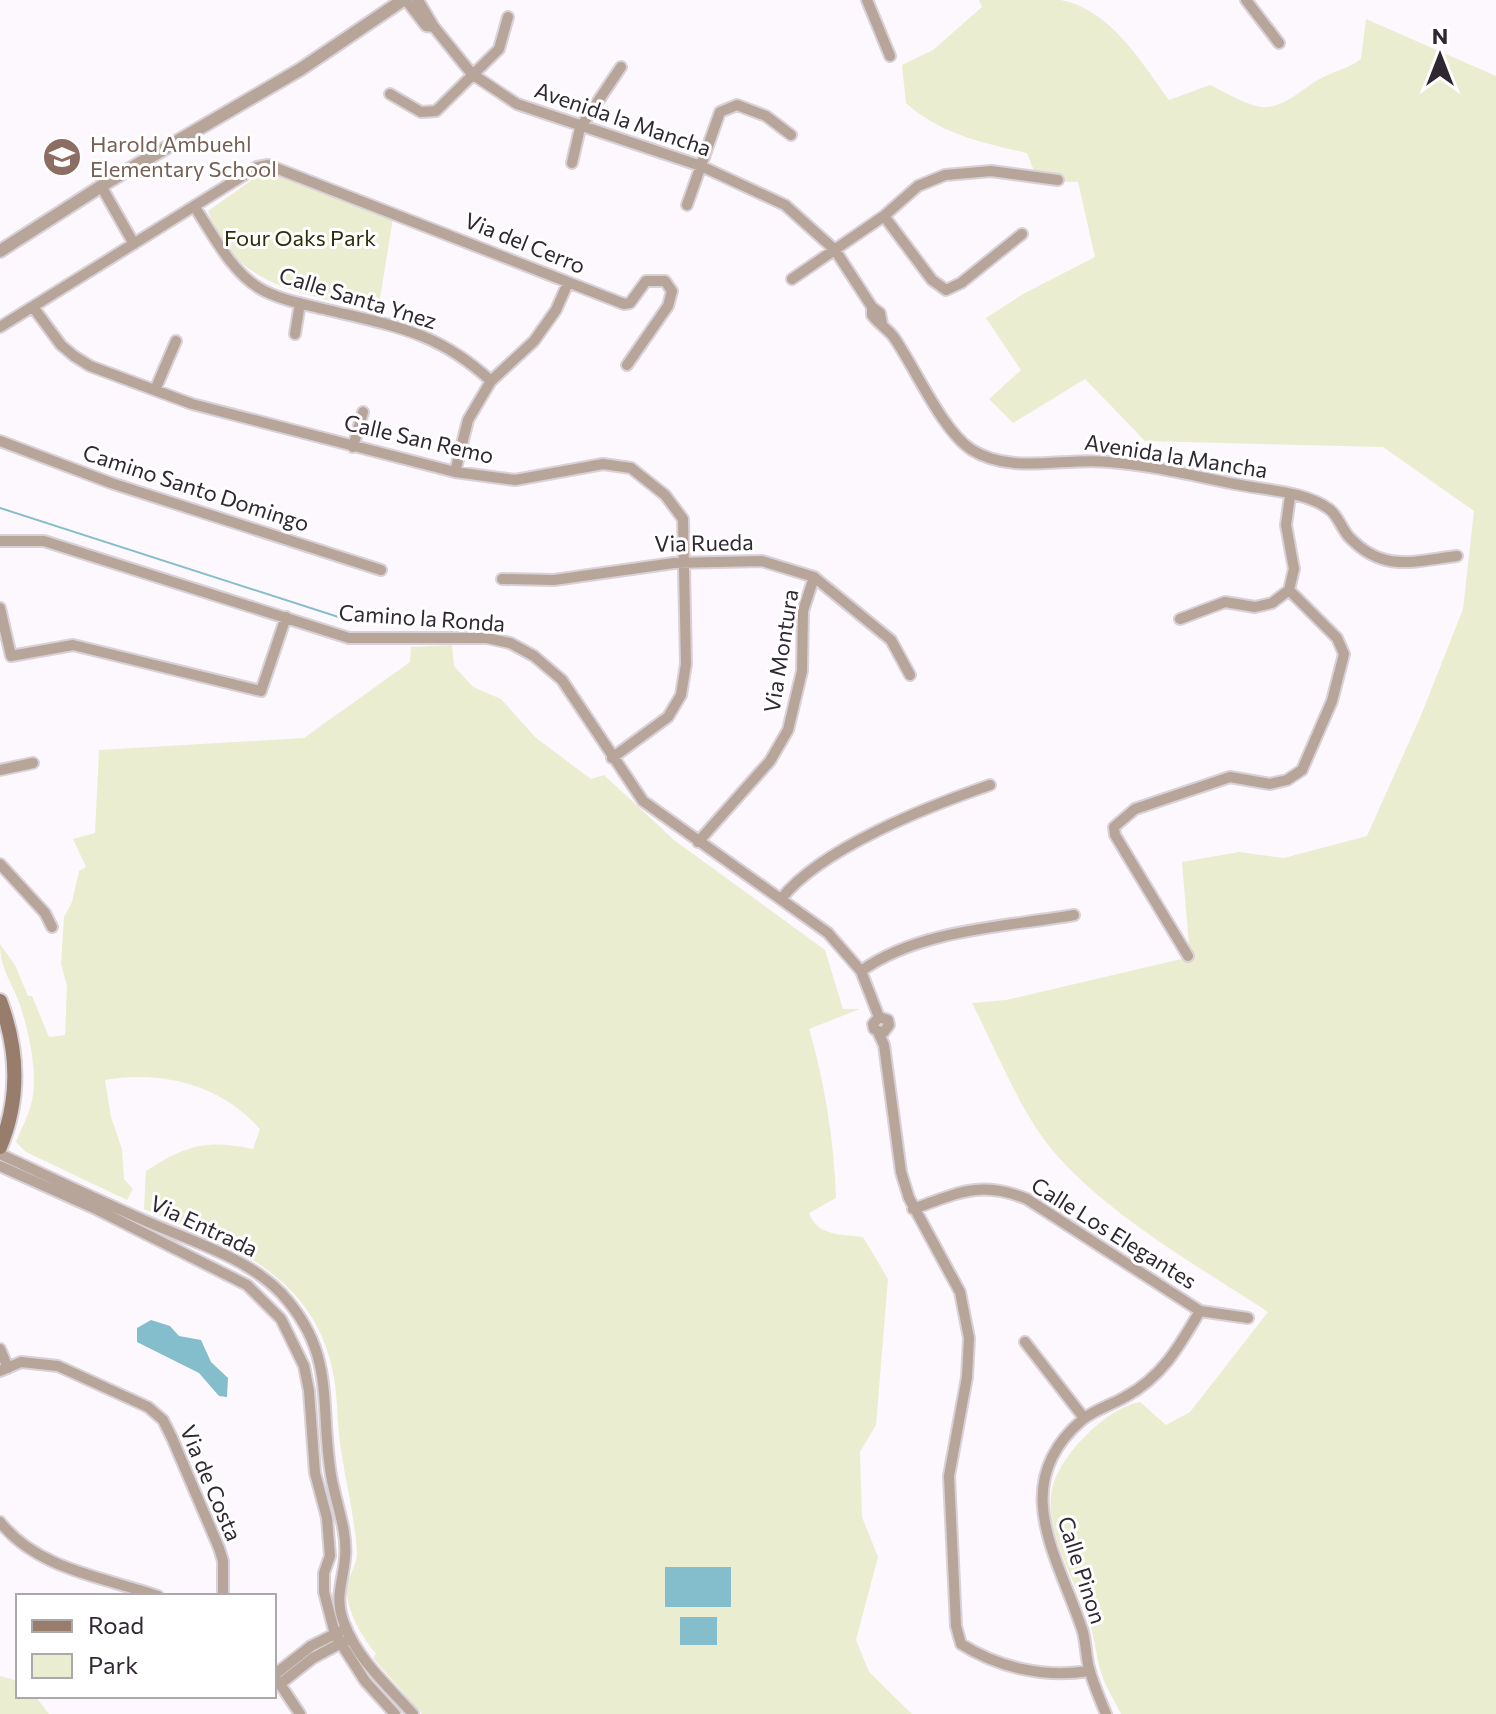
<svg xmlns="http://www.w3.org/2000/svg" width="1496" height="1714" viewBox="0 0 1496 1714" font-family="Commissioner,sans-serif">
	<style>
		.green { fill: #eaedcf }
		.water { fill: #84bdcb }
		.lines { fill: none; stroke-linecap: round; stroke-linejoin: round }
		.stream { stroke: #84bdcb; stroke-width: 2 }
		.minor-casing { stroke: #d8d2d8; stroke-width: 14 }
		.tertiary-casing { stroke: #d8d2d8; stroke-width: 16 }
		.secondary-casing { stroke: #d8d2d8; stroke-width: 18 }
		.minor { stroke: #b8a59a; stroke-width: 10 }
		.tertiary { stroke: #b8a59a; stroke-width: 12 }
		.secondary { stroke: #987c6c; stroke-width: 14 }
		.labels { text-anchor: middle; stroke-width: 6; stroke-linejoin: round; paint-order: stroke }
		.street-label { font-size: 22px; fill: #2f2731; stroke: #fff }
		.education-label { font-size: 22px; fill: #785e54; stroke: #fff; text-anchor: start }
		.park-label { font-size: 22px; fill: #2e2f0a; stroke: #fff }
	</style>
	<rect width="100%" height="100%" fill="#fdf8fd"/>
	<path class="green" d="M979 0C1005 0 1036 0 1061 0 1111 10 1141 62 1169 100L1210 85C1225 92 1252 109 1268 107 1290 105 1307 83 1328 75 1340 69 1349 68 1361 59L1366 19 1496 76V1714H1121C1115 1701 1106 1688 1102 1675 1096 1658 1095 1638 1089 1621 1076 1581 1041 1528 1053 1485 1063 1452 1107 1408 1140 1402L1166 1425 1190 1412 1268 1312C1195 1264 1084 1202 1036 1128 1011 1089 993 1044 972 1003L1006 1000 1190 957 1182 862 1239 852 1284 858 1367 836 1422 713 1463 609 1474 511 1383 447 1145 441 1085 379 1013 423 989 399 1021 370 986 318 1023 294 1095 257 1078 182 1038 181 1027 153C983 143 940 134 906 103L902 65 933 50 982 7Z
		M273 173 393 218 378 311C311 295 232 289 208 211L256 177Z
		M452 645 454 666 473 687 501 699 536 738 591 779 604 775 674 840 825 950 843 1009H860L809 1029C825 1083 834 1142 836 1198L809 1213C817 1236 840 1234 863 1237L888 1279 876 1425 860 1452 862 1517 878 1557 856 1640 869 1672 912 1714H422L373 1658 376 1654C362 1637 342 1604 348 1582 351 1572 357 1563 357 1553 355 1518 346 1484 341 1450 337 1426 338 1402 334 1378 317 1275 229 1244 144 1209L146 1171C186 1145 207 1139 253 1149L260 1129C221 1085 163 1070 105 1080L111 1117 122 1149 124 1179 133 1189 127 1200 26 1152 16 1142C22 1127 31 1111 33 1095 37 1067 28 1028 19 1002 11 981 0 968 0 944L15 965 28 996H32L49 1037 65 1035 67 986 61 964 64 917 72 902 79 871 86 867 73 839 95 833 99 750 304 738 410 662 411 647Z
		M0 1676 18 1681V1696H35L49 1714H0Z"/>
	<path class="water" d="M151 1320 170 1326 179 1336 201 1340 211 1362 228 1378 227 1397 219 1396 199 1373 137 1342V1328Z
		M665 1567H731V1607H665Z
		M680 1617H717V1645H680Z"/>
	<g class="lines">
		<path class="stream" d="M0 508 354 622"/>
		<defs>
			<path id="minor" d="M406 0 426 26 434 27
				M418 0 434 27 472 74 517 104 701 166 785 205 835 250 872 307 880 313 882 324
				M867 0 890 56
				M1246 0 1279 43
				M390 94 421 112 436 111 499 49 508 17
				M572 163 580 128 621 67
				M101 186 134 244
				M687 205 720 112 737 105 766 116 791 135
				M194 206C213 234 230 270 259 288 277 299 303 304 324 309 393 326 437 331 491 381
				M884 216 932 280 946 290 961 283 1022 234
				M792 279 884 216 918 186 945 175 991 171 1058 180
				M33 307 61 345 74 356 90 366 192 404 455 472 515 480 603 464 631 468 665 495 683 519 686 664 681 695 668 717 612 758
				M872 307V315C878 323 886 328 893 336 915 367 942 431 972 450 1012 475 1065 457 1109 462 1151 465 1194 476 1235 484 1263 490 1305 491 1329 509 1338 515 1342 530 1350 538 1384 573 1414 561 1457 556
				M0 327 257 167 268 165 624 304 630 303 646 281H665L672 291 668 306 627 365
				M295 334 300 303
				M155 390 176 341
				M0 441 111 483 381 570
				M353 447 363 412
				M455 472 468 420 491 381 534 341 556 310 568 283
				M0 541H44L349 638H487L510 643 534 656 562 680 643 801 828 933 861 971 879 1017 888 1020 889 1025 883 1033 874 1029 873 1024 879 1017
				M502 579 554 580 674 563 762 561 814 577 891 640 910 675
				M0 608 11 656 73 645 261 691 286 617
				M1180 619 1225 602 1255 607 1272 603 1289 590 1294 569 1286 525 1290 496
				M0 770 33 763
				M698 842 770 761 788 730 802 671 803 611 814 577
				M0 864 45 913 52 927
				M781 899C821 848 929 806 990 785
				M1188 956 1115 835 1114 827 1135 809 1230 777 1270 784 1287 780 1302 770 1332 701 1344 654 1337 638 1289 590
				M861 971C920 929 1005 927 1074 915
				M878 1032 884 1045 901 1172 909 1198 960 1292 969 1338 967 1377 949 1476 956 1626 961 1644C999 1668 1045 1678 1089 1671
				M0 1154C49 1177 98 1200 148 1222 193 1242 246 1257 281 1293 337 1354 319 1403 331 1475 335 1501 348 1531 345 1558 343 1582 334 1598 344 1623 357 1659 388 1686 413 1714
				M0 1166 96 1209 247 1285 281 1319 304 1366 309 1391 315 1473 327 1518 330 1556 324 1573V1592L335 1634 365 1681 395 1714
				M913 1209C958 1193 980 1180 1027 1199L1200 1311
				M1200 1311 1248 1318
				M1025 1342 1084 1418
				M0 1349 8 1368
				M0 1371 21 1362 58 1366 148 1407 163 1420 172 1438 219 1548 223 1561V1596
				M0 1522C38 1570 104 1577 158 1596
				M274 1675 311 1646 341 1631
				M278 1681 300 1714
				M280 1684 313 1658 345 1641
				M1106 1714C1100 1699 1093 1684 1089 1668 1086 1657 1086 1644 1083 1632 1059 1558 1006 1485 1082 1420 1094 1410 1111 1405 1125 1397 1162 1377 1179 1347 1200 1311"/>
			<path id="tertiary" d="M0 251 111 180 301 69 403 0"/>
			<path id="secondary" d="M0 1001C18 1049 20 1099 0 1147"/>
		</defs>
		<use href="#minor" class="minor-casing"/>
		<use href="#tertiary" class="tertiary-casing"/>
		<use href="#secondary" class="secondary-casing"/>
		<use href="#minor" class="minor"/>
		<use href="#tertiary" class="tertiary"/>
		<use href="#secondary" class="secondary"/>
	</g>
	<defs>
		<symbol id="school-disc" viewBox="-11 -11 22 22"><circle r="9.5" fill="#8d6e63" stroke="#fff"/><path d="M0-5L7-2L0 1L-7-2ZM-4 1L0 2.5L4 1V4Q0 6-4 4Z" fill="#fff"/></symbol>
	</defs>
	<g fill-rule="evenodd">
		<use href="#school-disc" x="40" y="135" width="44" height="44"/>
	</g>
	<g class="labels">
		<g class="street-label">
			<text transform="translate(623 119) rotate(19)" y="8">Avenida la Mancha</text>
			<text transform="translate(525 243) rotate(22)" y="8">Via del Cerro</text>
			<text transform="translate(358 298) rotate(17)" y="8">Calle Santa Ynez</text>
			<text transform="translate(419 439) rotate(13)" y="8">Calle San Remo</text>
			<text transform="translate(1176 456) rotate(9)" y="8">Avenida la Mancha</text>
			<text transform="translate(196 488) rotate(18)" y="8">Camino Santo Domingo</text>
			<text transform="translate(704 543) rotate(-1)" y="8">Via Rueda</text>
			<text transform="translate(422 618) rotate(4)" y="8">Camino la Ronda</text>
			<text transform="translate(781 651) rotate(-81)" y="8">Via Montura</text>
			<text transform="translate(204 1226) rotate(25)" y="8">Via Entrada</text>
			<text transform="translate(1114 1233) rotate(32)" y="8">Calle Los Elegantes</text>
			<text transform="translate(211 1483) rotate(67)" y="8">Via de Costa</text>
			<text transform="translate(1082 1570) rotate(72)" y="8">Calle Pinon</text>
		</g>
		<g class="education-label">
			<text x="90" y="152">Harold Ambuehl<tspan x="90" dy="25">Elementary School</tspan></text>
		</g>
		<g class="park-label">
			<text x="300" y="246">Four Oaks Park</text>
		</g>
	</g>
	<rect x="16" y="1594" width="260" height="104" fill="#ffffff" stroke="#aca9ad" stroke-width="2"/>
	<rect x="32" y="1620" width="40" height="12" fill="#987c6c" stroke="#aca9ad" stroke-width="2"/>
	<text x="88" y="1634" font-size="24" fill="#2f2731">Road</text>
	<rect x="32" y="1654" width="40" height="24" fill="#eaedcf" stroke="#aca9ad" stroke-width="2"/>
	<text x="88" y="1674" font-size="24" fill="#2f2731">Park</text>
	<g transform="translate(1440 56)" stroke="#ffffff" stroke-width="6" paint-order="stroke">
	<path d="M0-6L14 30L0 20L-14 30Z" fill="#2f2731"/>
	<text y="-12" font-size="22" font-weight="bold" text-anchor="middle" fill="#2f2731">N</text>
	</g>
</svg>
